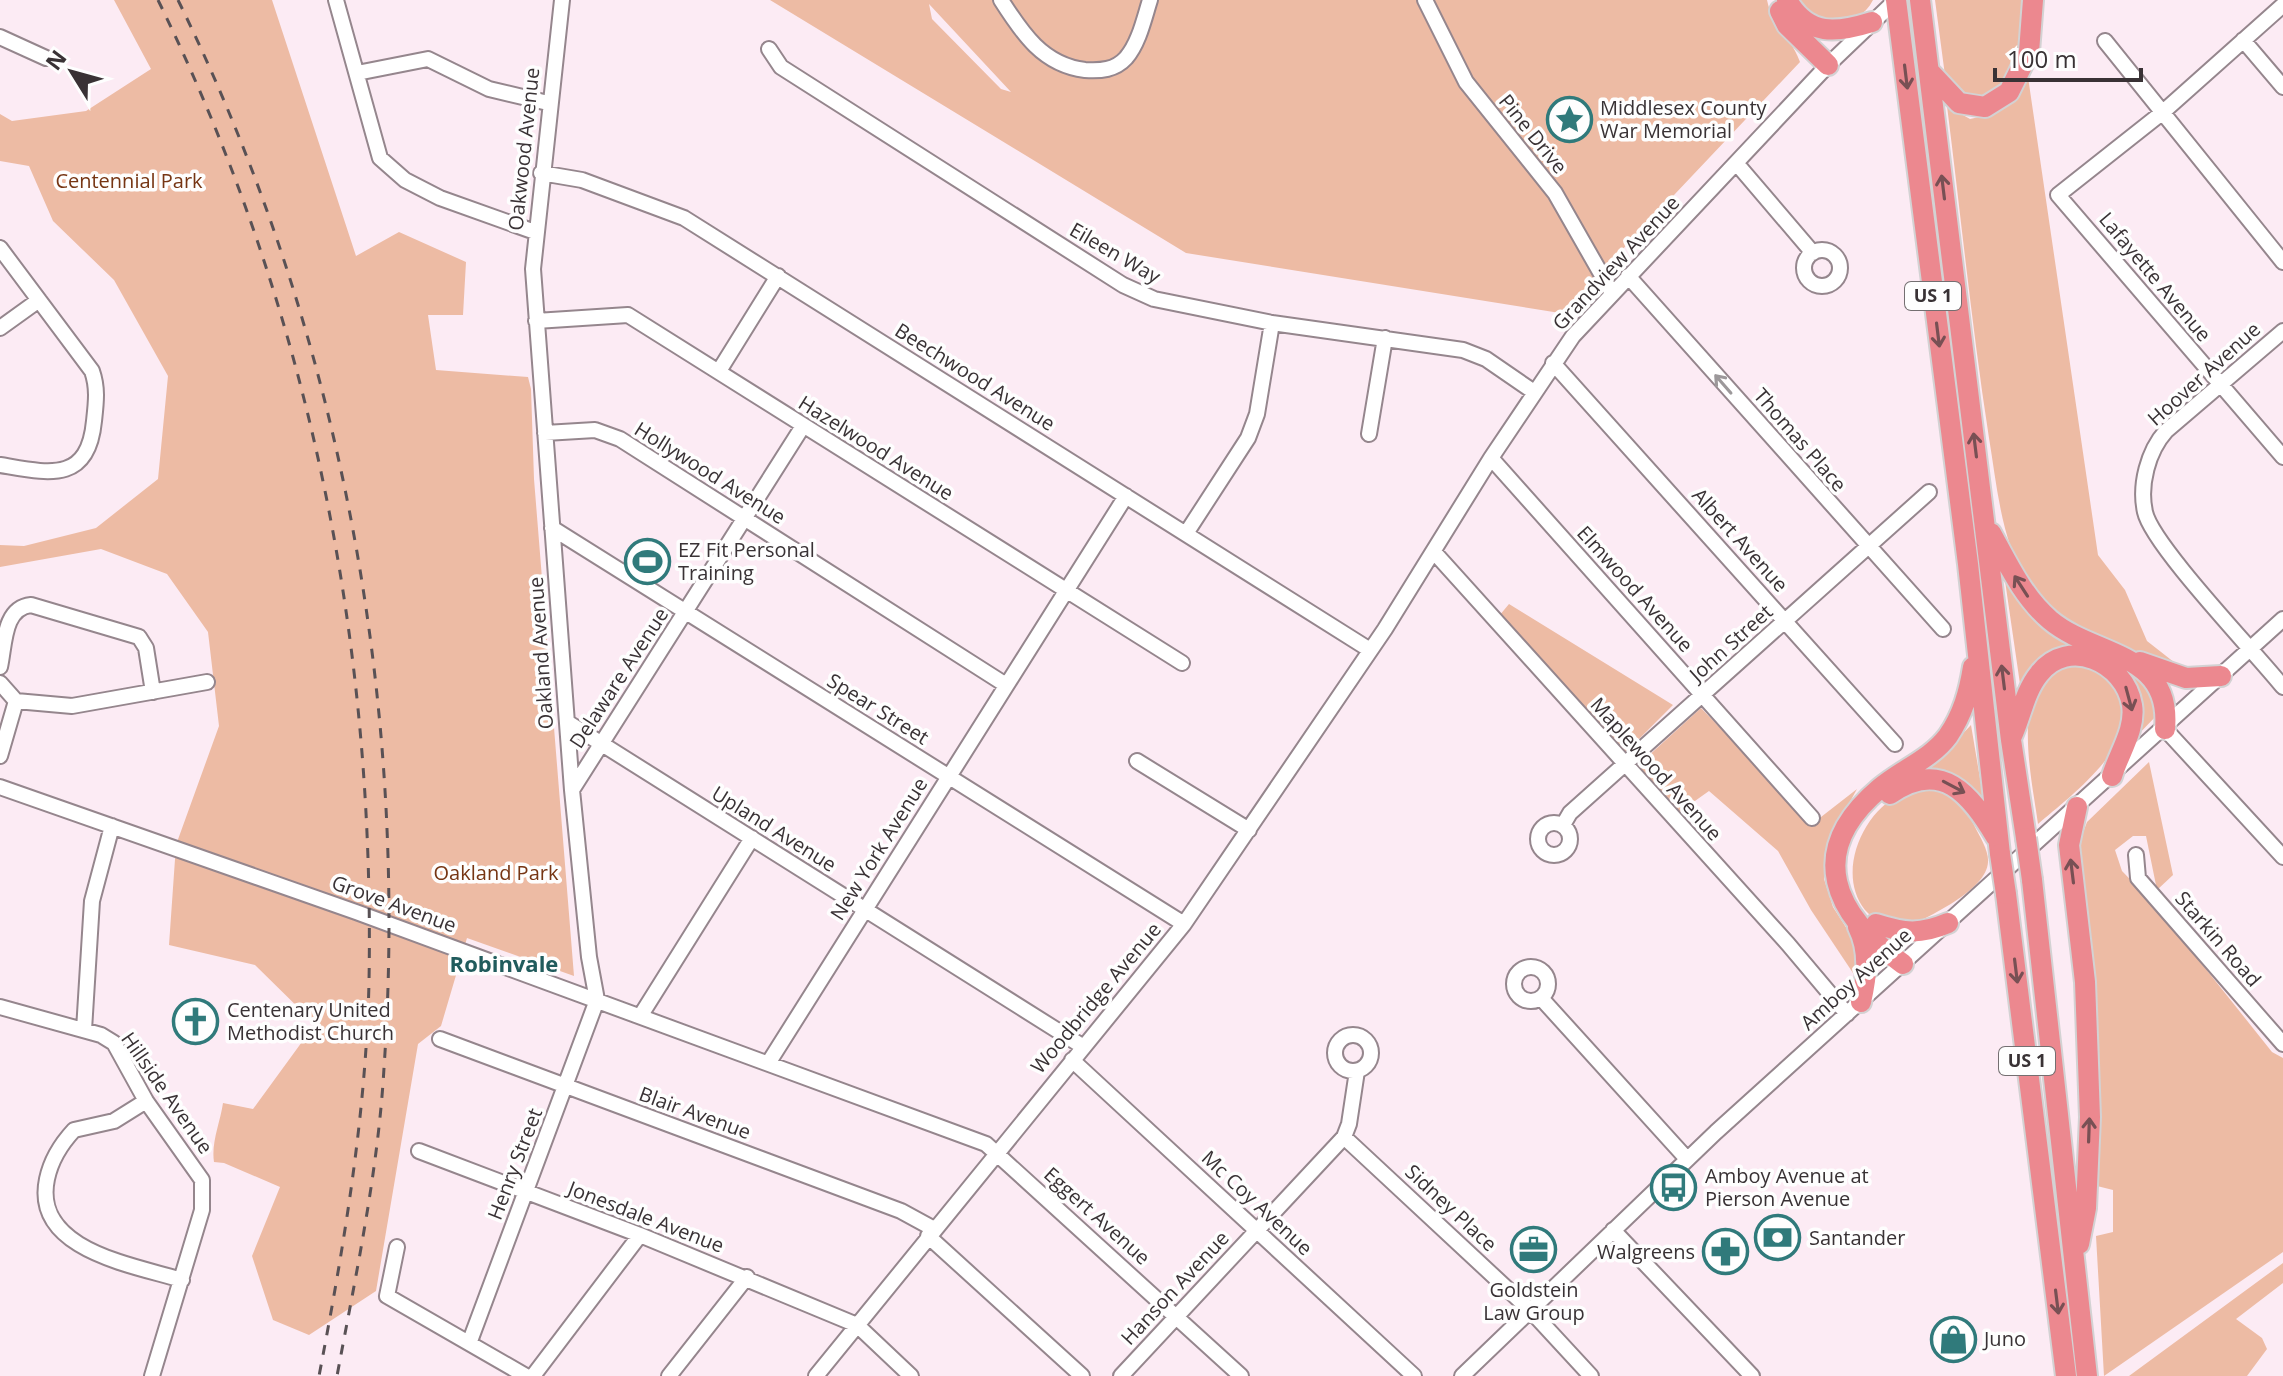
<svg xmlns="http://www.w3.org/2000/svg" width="2283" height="1376" viewBox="0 0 2283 1376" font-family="'Open Sans',sans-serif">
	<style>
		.green { fill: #edbba4; fill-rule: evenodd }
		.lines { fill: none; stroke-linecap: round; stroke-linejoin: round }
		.minor-casing { stroke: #95868d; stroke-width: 18 }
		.highway-casing { stroke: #d3d2d3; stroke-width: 24 }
		.minor { stroke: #fff; stroke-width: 14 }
		.highway { stroke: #ec888f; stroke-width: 20 }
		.rail { stroke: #595155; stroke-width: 3; stroke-dasharray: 10 10; stroke-linecap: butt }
		.highway-bridge-casing { stroke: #d3d2d3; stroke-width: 24; stroke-linecap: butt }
		.highway-bridge { stroke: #ec888f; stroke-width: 20 }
		.oneway { stroke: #785054 }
		.oneway2 { stroke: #9c989a }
		.labels { text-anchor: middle; stroke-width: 7; stroke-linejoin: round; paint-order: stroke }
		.shield { fill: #fefefe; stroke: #746f71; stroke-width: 2 }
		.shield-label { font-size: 18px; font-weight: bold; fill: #393235 }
		.poi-label { font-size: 20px; fill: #393235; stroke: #fefefe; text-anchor: start }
		.street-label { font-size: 20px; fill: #393235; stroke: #fefefe }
		.park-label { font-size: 20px; fill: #763513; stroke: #fefefe }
		.neighbourhood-label { font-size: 22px; font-weight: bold; fill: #205b5c; stroke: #fefefe }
	</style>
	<rect width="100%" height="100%" fill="#fcebf4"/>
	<path class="green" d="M114 0H272L356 256 399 232 466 262 463 315H428L436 370 528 377 531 389 534 479 574 976 467 938 441 1026 418 1044 376 1291 309 1335 273 1320 252 1256 280 1187 224 1163 214 1162C211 1143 220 1123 223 1103L253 1109 315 1024 255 965 169 945 176 845 219 726 208 632 167 574 101 549 0 567V545L24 546 96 528 158 479 168 376 114 280 53 221 29 166 0 161V114L12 121 86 111 151 69Z
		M770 0H1767C1774 32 1790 34 1800 62L1586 288 1566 314 1186 253ZM929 4 1011 92 1001 89 932 19Z
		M1798 0H1873C1858 30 1812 33 1798 0Z
		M1935 0H2027L2029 22 2012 75 1985 104 1960 96 1946 83Z
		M2028 77 2098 555 2125 590 2147 641 2184 670C2130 653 2060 635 2028 584 2001 541 1997 486 1989 438 1972 328 1961 217 1947 106L1970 119 1997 113Z
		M2003 567 2087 650 2049 655 2020 684Z
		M1509 604 1673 705 1625 753 1499 616Z
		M2108 658C2138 673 2149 680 2158 714L2133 740Z
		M2067 662 2104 672C2110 680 2118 688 2122 697 2142 744 2068 798 2038 824 2033 786 2014 705 2046 675 2051 670 2060 666 2067 662Z
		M1701 708 1812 824 1857 789 1829 840 1824 879 1833 907 1854 940 1857 979 1811 910 1778 851 1709 791 1678 813 1635 768Z
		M1971 725 1985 808 1907 777 1948 749Z
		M2149 762 2173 875 2157 890 2146 836H2133L2115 850 2122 871 2154 904 2272 1052 2283 1058V1252L2104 1376 2096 1236 2113 1232V1190L2097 1186 2078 846 2087 822Z
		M1932 787C1953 793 1966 807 1975 827 1980 837 1989 851 1988 862 1987 890 1927 918 1904 928 1890 924 1874 921 1865 910 1836 874 1862 812 1901 794 1910 790 1922 789 1932 787Z
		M2283 1263V1283L2236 1319 2262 1338 2267 1349 2247 1376H2129Z"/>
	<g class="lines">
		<defs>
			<path id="minor" d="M336 0 380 158 405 180 440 198 535 232
				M1001 0C1022 33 1043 65 1085 70 1101 71 1115 70 1126 58 1139 43 1144 19 1150 0
				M1425 0 1466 82 1555 193 1612 293
				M2283 5 2163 112 2058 195 2283 457
				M0 37 46 58
				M2243 40 2283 87
				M2105 41 2283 262
				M769 49 781 67 1123 285 1154 299 1272 323 1463 350 1486 359 1534 392
				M357 73 428 59 489 89 548 103
				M1737 164 1813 253
				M541 173 582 180 684 218 1370 650
				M0 248 92 371C98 388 96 403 94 421 88 484 48 473 0 465
				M1804 268a18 18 0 1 1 36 0a18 18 0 1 1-36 0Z
				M1628 276 1943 629
				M536 321 628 315 1182 663
				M0 328 39 300
				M2283 331 2166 431C2148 451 2139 485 2145 512 2152 545 2256 653 2283 687
				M1553 363 1895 744
				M719 371 778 276
				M545 433 595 430 620 439 1006 685
				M1369 434 1385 338
				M1491 458 1812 818
				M552 528 1184 924
				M1187 532 1248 438 1257 414 1272 323
				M1434 552 1788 944 1847 1014
				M0 667C5 645 3 608 31 605L139 637 146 648 153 692
				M0 683 16 701
				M567 722 1082 1046
				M2165 729 2283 857
				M0 756 16 701 72 706 207 682
				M1137 761 1249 830
				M0 787 356 912 986 1144 1241 1376
				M572 790 803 426
				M1538 839a16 16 0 1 1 32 0a16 16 0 1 1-32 0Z
				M1563 825 1570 813 1929 492
				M2136 855 2138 878 2283 1044
				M1514 984a17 17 0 1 1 34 0a17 17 0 1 1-34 0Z
				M1541 998 1687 1159
				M0 1007 101 1035 114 1043 146 1101 202 1180V1210L152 1376
				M641 1015 752 838
				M84 1030 92 901 112 826
				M1335 1053a18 18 0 1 1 36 0a18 18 0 1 1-36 0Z
				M440 1039 901 1211 934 1229
				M1072 1060 1414 1376
				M769 1062 1126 496
				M146 1101 114 1121 74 1130C61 1144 51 1160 47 1179 32 1250 133 1265 182 1280
				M1344 1137 1530 1310 1591 1376
				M419 1151 640 1235 857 1325 911 1376
				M1613 1230 1752 1376
				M928 1236 1082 1376
				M397 1247 387 1296 526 1376
				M470 1341 597 1000 589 957 572 790 533 269 562 0
				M533 1376 640 1235
				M669 1376 747 1277
				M816 1376 1184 924 1385 629 1491 458 1573 336 1828 65 1896 0
				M1121 1376 1344 1137 1349 1124 1357 1071
				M1462 1376 1716 1132 2283 619"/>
			<path id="highway" d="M1787 0C1808 37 1837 33 1872 22
				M1896 0 1968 564 2000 854
				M1920 0 2011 740 2026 838
				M1780 11 1787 25 1828 65
				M1929 71 1959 103 1985 107 2009 92 2029 52 2033 0
				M1991 533C2008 564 2023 597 2050 620 2094 657 2172 651 2165 729
				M2140 662 2186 678 2221 676
				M2012 736C2021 716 2025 691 2039 674 2068 636 2125 662 2132 705 2136 729 2119 753 2112 776
				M1890 794C1942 758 1970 794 1996 837
				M2077 807 2069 845 2085 982 2090 1117 2086 1208 2079 1244
				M2032 880 2087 1376
				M2006 894 2066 1376
				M1876 924C1904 933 1920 935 1948 923
				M1858 927C1870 951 1867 976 1861 1002
				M1903 964C1834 915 1804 852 1880 788 1901 770 1931 759 1948 736 1963 714 1969 692 1973 667"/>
		</defs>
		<use href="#minor" class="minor-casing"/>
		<use href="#highway" class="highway-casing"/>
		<use href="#minor" class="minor"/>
		<use href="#highway" class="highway"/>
		<path class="rail" d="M158 0C309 309 375 639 369 982 366 1115 344 1246 319 1376
			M178 0C340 330 409 701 384 1068 378 1172 356 1274 337 1376"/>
		<defs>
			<path id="highway-bridge" d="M2026 838 2032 880
				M2000 854 2006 894"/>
		</defs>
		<use href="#highway-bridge" class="highway-bridge-casing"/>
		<use href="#highway-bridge" class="highway-bridge"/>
	</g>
	<defs><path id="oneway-shaft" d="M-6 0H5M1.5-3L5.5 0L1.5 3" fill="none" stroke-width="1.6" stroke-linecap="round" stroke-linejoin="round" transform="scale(2)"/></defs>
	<g class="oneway">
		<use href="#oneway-shaft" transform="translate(1906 77) rotate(83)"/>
		<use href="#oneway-shaft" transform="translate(1943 187) rotate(-97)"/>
		<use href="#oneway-shaft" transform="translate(1938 335) rotate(83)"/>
		<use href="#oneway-shaft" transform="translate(1975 445) rotate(-97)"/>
		<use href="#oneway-shaft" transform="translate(2021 586) rotate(-123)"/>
		<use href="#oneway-shaft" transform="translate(2003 677) rotate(-97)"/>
		<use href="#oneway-shaft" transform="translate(2129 699) rotate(75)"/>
		<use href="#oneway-shaft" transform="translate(1954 787) rotate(28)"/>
		<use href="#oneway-shaft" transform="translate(2072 871) rotate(-97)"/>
		<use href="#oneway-shaft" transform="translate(2016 971) rotate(83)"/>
		<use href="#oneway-shaft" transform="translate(2089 1130) rotate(-88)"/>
		<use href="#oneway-shaft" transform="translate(2057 1302) rotate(83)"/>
	</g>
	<use class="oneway2" href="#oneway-shaft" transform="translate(1723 384) rotate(-131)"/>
	<defs>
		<symbol id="sight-ring" viewBox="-11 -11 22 22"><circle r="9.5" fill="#fefefe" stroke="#307a7b" stroke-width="1.5"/><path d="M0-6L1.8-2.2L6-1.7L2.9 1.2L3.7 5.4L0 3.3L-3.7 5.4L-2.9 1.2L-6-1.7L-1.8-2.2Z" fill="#307a7b"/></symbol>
		<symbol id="stadium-ring" viewBox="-11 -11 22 22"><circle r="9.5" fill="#fefefe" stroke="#307a7b" stroke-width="1.5"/><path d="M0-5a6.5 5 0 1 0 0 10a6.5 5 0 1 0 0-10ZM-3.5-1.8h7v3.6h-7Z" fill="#307a7b"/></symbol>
		<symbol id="church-ring" viewBox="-11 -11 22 22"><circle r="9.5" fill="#fefefe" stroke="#307a7b" stroke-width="1.5"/><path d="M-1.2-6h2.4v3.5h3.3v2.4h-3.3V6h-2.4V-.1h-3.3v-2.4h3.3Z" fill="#307a7b"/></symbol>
		<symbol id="bus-ring" viewBox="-11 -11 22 22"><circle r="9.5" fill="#fefefe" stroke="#307a7b" stroke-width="1.5"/><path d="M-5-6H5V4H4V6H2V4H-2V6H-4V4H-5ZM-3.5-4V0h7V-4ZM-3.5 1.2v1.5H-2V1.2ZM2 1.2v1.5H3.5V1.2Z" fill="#307a7b"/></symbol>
		<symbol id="bank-ring" viewBox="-11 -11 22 22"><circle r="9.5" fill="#fefefe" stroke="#307a7b" stroke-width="1.5"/><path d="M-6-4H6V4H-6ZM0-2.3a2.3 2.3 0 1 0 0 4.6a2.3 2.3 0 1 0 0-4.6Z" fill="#307a7b"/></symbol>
		<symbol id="office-ring" viewBox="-11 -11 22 22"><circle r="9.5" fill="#fefefe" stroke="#307a7b" stroke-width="1.5"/><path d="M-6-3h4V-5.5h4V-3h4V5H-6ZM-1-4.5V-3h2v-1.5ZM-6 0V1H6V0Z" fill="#307a7b"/></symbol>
		<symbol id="pharmacy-ring" viewBox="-11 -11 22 22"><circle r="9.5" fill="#fefefe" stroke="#307a7b" stroke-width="1.5"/><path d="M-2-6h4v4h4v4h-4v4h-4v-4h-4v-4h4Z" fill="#307a7b"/></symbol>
		<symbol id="shop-ring" viewBox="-11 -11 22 22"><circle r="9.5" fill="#fefefe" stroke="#307a7b" stroke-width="1.5"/><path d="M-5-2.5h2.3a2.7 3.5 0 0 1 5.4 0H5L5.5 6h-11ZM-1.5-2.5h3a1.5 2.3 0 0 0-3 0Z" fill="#307a7b"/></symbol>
	</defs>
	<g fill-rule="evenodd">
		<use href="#sight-ring" x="1544" y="94" width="51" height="51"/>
		<use href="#stadium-ring" x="622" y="536" width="51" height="51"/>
		<use href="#church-ring" x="170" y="996" width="51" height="51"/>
		<use href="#bus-ring" x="1648" y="1162" width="51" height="51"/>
		<use href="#bank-ring" x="1752" y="1212" width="51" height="51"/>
		<use href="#office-ring" x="1508" y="1224" width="51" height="51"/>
		<use href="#pharmacy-ring" x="1700" y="1226" width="51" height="51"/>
		<use href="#shop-ring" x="1928" y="1314" width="51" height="51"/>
	</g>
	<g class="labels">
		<g class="shield">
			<rect x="1905" y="282" width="56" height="28" rx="6"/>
			<rect x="1999" y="1047" width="56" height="28" rx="6"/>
		</g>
		<g class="shield-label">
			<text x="1933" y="302">US 1</text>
			<text x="2027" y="1067">US 1</text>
		</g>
		<g class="poi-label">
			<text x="1600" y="115">Middlesex County<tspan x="1600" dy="23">War Memorial</tspan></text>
			<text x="678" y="557">EZ Fit Personal<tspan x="678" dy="23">Training</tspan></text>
			<text x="227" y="1017">Centenary United<tspan x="227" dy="23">Methodist Church</tspan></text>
			<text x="1705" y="1183">Amboy Avenue at<tspan x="1705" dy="23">Pierson Avenue</tspan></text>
			<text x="1809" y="1245">Santander</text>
			<text x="1695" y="1259" text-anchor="end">Walgreens</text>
			<text x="1534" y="1297" text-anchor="middle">Goldstein<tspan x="1534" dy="23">Law Group</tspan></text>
			<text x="1984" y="1346">Juno</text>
		</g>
		<g class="street-label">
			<text transform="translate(1533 134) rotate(51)" y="7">Pine Drive</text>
			<text transform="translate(524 149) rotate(-84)" y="7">Oakwood Avenue</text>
			<text transform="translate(1115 253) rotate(30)" y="7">Eileen Way</text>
			<text transform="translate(1616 263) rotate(-47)" y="7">Grandview Avenue</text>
			<text transform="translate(2155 277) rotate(50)" y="7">Lafayette Avenue</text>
			<text transform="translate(2204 374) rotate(-42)" y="7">Hoover Avenue</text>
			<text transform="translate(975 377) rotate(32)" y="7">Beechwood Avenue</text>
			<text transform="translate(1800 440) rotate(49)" y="7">Thomas Place</text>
			<text transform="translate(876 448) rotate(32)" y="7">Hazelwood Avenue</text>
			<text transform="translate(710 473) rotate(32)" y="7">Hollywood Avenue</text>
			<text transform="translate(1740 540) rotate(48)" y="7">Albert Avenue</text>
			<text transform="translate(1635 589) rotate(48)" y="7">Elmwood Avenue</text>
			<text transform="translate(1731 643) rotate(-42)" y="7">John Street</text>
			<text transform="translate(541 653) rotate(-94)" y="7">Oakland Avenue</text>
			<text transform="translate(619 678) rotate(-57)" y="7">Delaware Avenue</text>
			<text transform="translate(878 709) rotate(32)" y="7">Spear Street</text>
			<text transform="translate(1656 769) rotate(48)" y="7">Maplewood Avenue</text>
			<text transform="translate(774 829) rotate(32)" y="7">Upland Avenue</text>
			<text transform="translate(879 849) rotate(-58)" y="7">New York Avenue</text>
			<text transform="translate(394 904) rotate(20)" y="7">Grove Avenue</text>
			<text transform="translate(2218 939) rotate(49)" y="7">Starkin Road</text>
			<text transform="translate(1856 979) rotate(-42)" y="7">Amboy Avenue</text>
			<text transform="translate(1096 998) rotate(-50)" y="7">Woodbridge Avenue</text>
			<text transform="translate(167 1093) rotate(55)" y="7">Hillside Avenue</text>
			<text transform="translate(695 1113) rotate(20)" y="7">Blair Avenue</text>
			<text transform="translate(515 1164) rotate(-69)" y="7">Henry Street</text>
			<text transform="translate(1257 1203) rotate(43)" y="7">Mc Coy Avenue</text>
			<text transform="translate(1451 1208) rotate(43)" y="7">Sidney Place</text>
			<text transform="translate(1097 1216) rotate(42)" y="7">Eggert Avenue</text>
			<text transform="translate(646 1217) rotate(21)" y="7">Jonesdale Avenue</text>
			<text transform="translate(1175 1288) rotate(-47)" y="7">Hanson Avenue</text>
		</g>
		<g class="park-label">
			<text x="129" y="188">Centennial Park</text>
			<text x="496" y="880">Oakland Park</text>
		</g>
		<g class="neighbourhood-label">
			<text x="504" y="972">Robinvale</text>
		</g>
	</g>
	<g transform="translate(72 72) rotate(307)" stroke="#fefefe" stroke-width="6" paint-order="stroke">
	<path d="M0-6L14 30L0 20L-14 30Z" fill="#393235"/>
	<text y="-12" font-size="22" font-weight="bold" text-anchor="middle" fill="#393235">N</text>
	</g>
	<path d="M1995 68v12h146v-12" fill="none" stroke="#393235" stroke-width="4"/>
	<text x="2007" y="68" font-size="24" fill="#393235" stroke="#fefefe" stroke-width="6" paint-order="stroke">100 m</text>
</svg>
